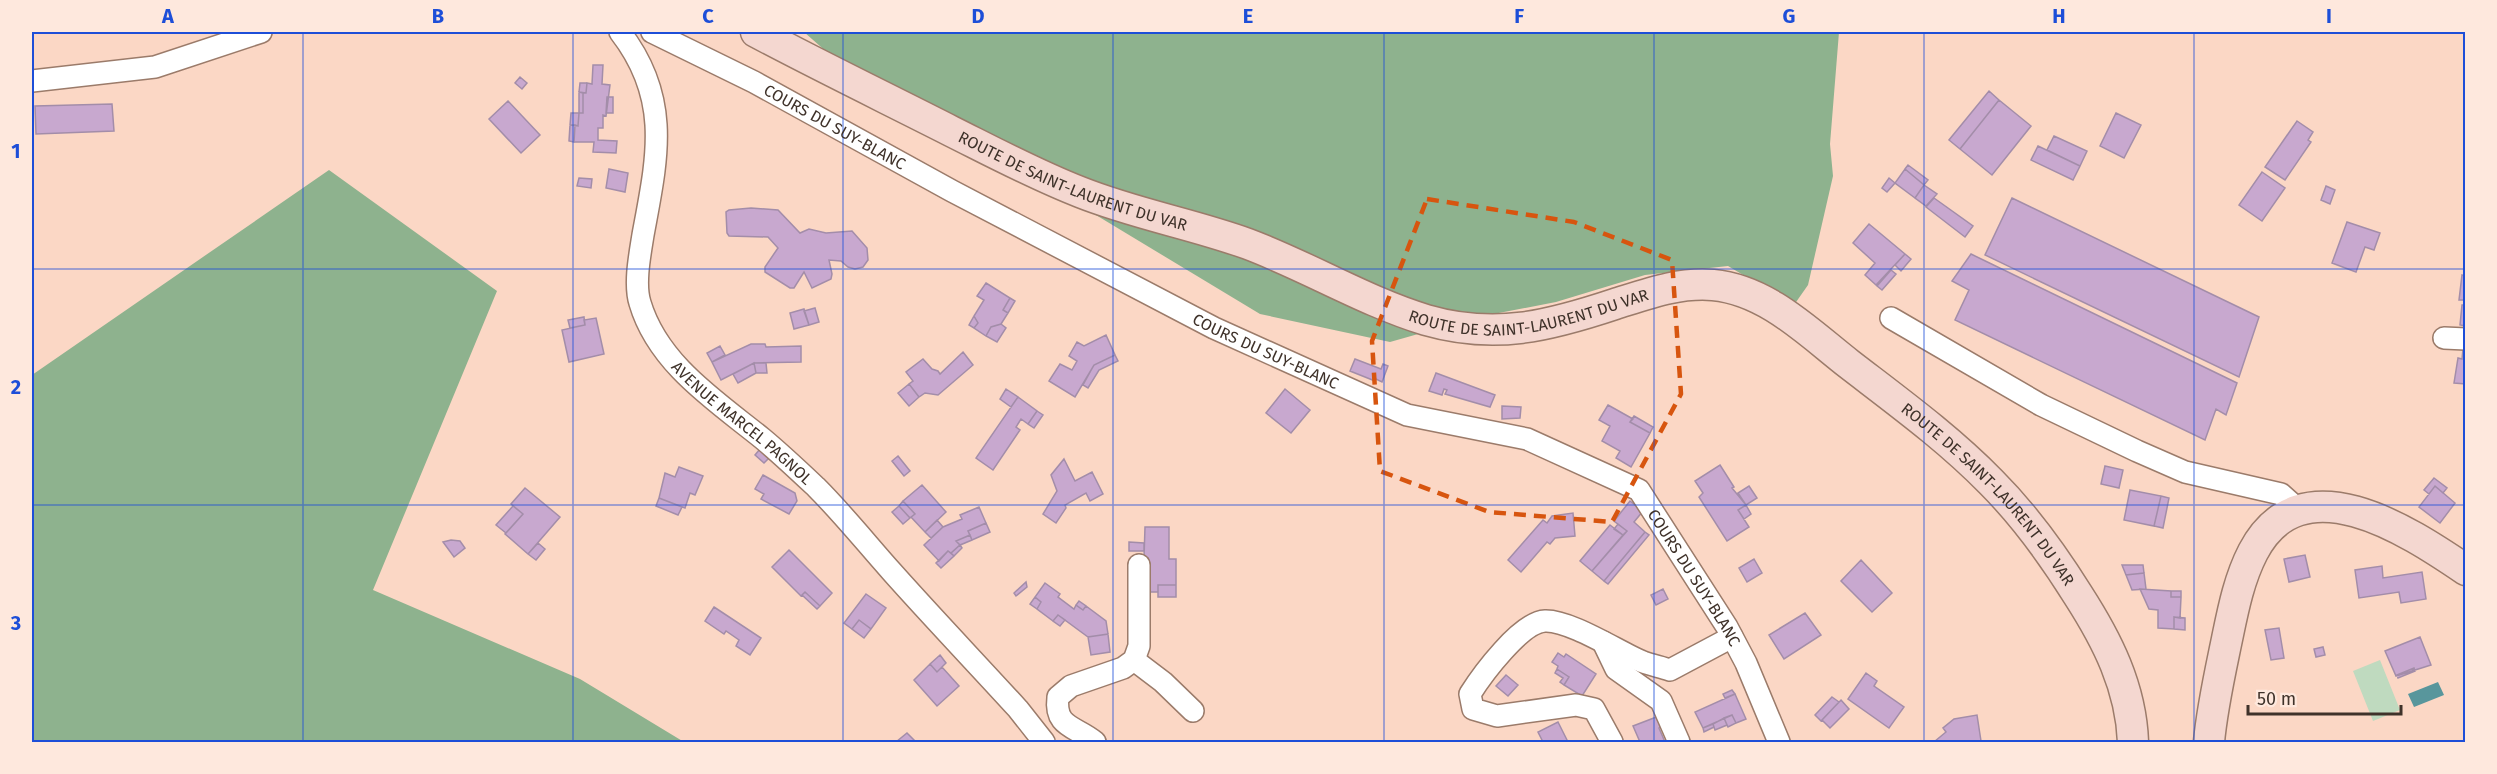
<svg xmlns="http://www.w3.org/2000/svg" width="2497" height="774" viewBox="0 0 2497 774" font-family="'Fira Sans',sans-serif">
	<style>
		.green { fill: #bfdabf }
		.forest { fill: #8eb28e }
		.water { fill: #58969c }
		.building { fill: #c8a8cf; stroke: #a38da9; stroke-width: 1.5 }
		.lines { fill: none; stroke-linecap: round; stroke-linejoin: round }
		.minor-casing { stroke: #9b7b6a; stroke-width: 24 }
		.secondary-casing { stroke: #9b7b6a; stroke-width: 33 }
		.minor { stroke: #fff; stroke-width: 21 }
		.secondary { stroke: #f4d7d0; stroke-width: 30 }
		.marked { fill: none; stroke: #d7550f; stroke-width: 4.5; stroke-dasharray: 12 8; stroke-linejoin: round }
		.grid { fill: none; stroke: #1d4ed8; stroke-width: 1.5; stroke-opacity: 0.55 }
		.labels { text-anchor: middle; stroke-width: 5; stroke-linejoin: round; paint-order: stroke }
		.street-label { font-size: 16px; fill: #3f322a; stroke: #fee8dd }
		.neatline { fill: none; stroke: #1d4ed8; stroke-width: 2 }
		.grid-label { font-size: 20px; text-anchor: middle; font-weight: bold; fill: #1d4ed8 }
	</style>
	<rect width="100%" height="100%" fill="#fbd7c5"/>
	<path class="green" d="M2380 660 2400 710 2373 721 2353 671Z"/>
	<path class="forest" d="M804 32H1839L1830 144 1833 176 1808 285 1794 305 1728 266 1645 275 1556 302 1478 317 1390 342 1260 314 829 54Z
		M329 170 497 291 373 590 580 679 684 742H32V375Z"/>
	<path class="water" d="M2438 682 2444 695 2414 707 2408 694Z"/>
	<path class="building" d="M593 65H603L602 84 610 85 606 116 603 115V128H598V140L617 141 616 153 593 152 594 142H574L575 125 578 126 579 113H583V93H586L587 83 592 84Z
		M520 77 527 83 522 89 515 83Z
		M580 83H587L586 93 579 92Z
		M1989 91 1999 100 1960 149 1949 140Z
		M579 92 583 93V113H579Z
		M607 97H613V113H606Z
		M1999 100 2031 126 1992 175 1960 149Z
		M508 101 540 135 521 153 489 119Z
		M112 104 114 131 36 134 35 106Z
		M571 113H579L578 126 570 125Z
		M2116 113 2141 125 2124 158 2100 146Z
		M2297 121 2313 132 2308 140 2311 142 2285 180 2265 167Z
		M570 125H575L574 142 569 141Z
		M2054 136 2087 151 2080 166 2047 150Z
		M2038 146 2080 166 2073 180 2031 160Z
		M1908 165 1928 180 1924 185 1905 169Z
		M609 169 628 173 625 192 606 188Z
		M1905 169 1924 185 1915 198 1895 183Z
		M2262 172 2285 188 2262 221 2239 205Z
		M579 178 592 179 591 188 577 186Z
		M1889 178 1895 183 1887 192 1882 188Z
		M1924 185 1937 194 1926 206 1915 198Z
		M2326 186 2335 190 2330 204 2321 200Z
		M1934 198 1973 226 1965 237 1926 207Z
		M2012 198 2259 317 2239 377 1985 255Z
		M751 208 778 210 800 233 809 229 826 233 852 231 867 248 868 260 863 267 855 269 848 267 841 261 829 260 832 274 831 279 812 288 804 272 794 288H790L765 272V267L778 248 768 237 729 236 727 233 726 212 729 210Z
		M2347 222 2380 233 2374 250 2365 247 2356 272 2332 263Z
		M1869 224 1905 254 1876 285 1865 275 1875 263 1853 243Z
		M1905 254 1911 259 1901 271 1895 265Z
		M1971 254 2237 383 2226 415 2216 409 2205 440 1955 320 1969 290 1952 281Z
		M1891 270 1896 274 1882 290 1877 286Z
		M2462 275 2466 276V300H2459Z
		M986 283 1010 298 1003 310 1008 313 1001 324 991 327 986 336 974 328 978 323 974 316 984 300 977 296Z
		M1010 298 1015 301 1008 313 1003 310Z
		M2462 305H2466V326L2460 325Z
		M815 308 819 322 809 325 804 311Z
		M804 309 809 325 794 329 790 313Z
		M974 316 978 323 974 328 969 325Z
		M584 317 585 325 570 328 568 320Z
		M596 318 604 354 569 362 562 330 585 325 584 320Z
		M1001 324 1006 328 997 342 986 336 991 327Z
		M1106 335 1115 355 1094 365 1075 397 1049 381 1060 364 1072 370 1077 361 1069 356 1077 342 1084 346Z
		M751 344H765L766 347 801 346V362L754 363 721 380 712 362Z
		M720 346 725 355 712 362 707 353Z
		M2463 349 2466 350V384L2454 383 2458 358 2462 359Z
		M963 352 973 365 938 395 925 393 919 397 909 384 913 381 906 372 923 359 932 369 938 371 940 374Z
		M1115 355 1118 361 1099 370 1088 388 1083 385 1094 365Z
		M1355 359 1381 369 1383 364 1388 366 1382 382 1376 379 1375 381 1350 371Z
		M754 363H766L767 373H756Z
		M754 363 756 373 738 383 733 374Z
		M1436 373 1495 395 1490 407 1445 394 1447 390 1444 389 1442 395 1429 391Z
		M909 384 919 397 909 406 898 393Z
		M1006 389 1018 397 1011 407 1000 399Z
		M1285 389 1310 410 1291 433 1266 413Z
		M1018 397 1037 411 1028 424 1021 419 1016 427 1020 430 993 470 976 458Z
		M1608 405 1633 419 1630 422 1650 433 1631 467 1616 458 1620 451 1602 441 1610 426 1599 420Z
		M1502 406 1521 407 1520 418 1502 419Z
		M1037 411 1043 415 1034 428 1028 424Z
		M1634 416 1653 427 1650 433 1630 422Z
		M760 449 770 457 764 463 755 455Z
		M898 456 910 471 904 476 892 461Z
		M1064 459 1075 481 1092 472 1103 494 1090 501 1086 493 1065 505 1066 508 1056 523 1043 514 1057 491 1051 475Z
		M1720 465 1734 487 1732 488 1746 505 1738 510 1749 527 1727 541 1699 497 1703 493 1695 481Z
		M2105 466 2123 470 2119 488 2101 484Z
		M679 467 703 476 695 495 690 493 685 508 659 498 665 473 675 477Z
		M763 475 795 493 797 501 789 514 761 499 764 494 755 489Z
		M2434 478 2447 488 2443 493 2435 486 2429 494 2424 490Z
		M922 485 946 512 925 532 911 517 915 514 903 501Z
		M1749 486 1757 498 1746 505 1738 493Z
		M2435 486 2455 503 2440 523 2419 507Z
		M525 488 560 517 528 554 505 534 523 514 511 504Z
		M2130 490 2161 496 2154 526 2124 520Z
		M2161 496 2169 498 2163 528 2154 526Z
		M659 498 682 507 678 515 656 506Z
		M903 501 915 514 910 518 899 506Z
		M1630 501 1643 511 1634 522 1645 532 1604 581 1592 571 1627 531 1614 521Z
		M1746 505 1751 514 1744 519 1738 510Z
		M513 506 523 514 506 533 496 525Z
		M899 506 910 518 903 524 892 512Z
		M979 507 986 523 968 531 970 535 956 541 960 545 951 553 948 551 939 561 924 545 943 527 962 519 960 515Z
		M1573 513 1575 536 1555 538 1550 544 1547 542 1521 572 1508 560 1543 520 1547 523 1552 516Z
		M937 520 943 527 931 538 925 532Z
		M986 523 990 532 972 540 968 531Z
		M1618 524 1627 531 1623 535 1614 529Z
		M1610 525 1623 535 1592 571 1580 561Z
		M1145 527H1169V559H1176V585H1158V592H1148V558H1144Z
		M1645 532 1649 535 1608 584 1604 581Z
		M970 535 972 540 960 545 956 541Z
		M451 540 460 541 465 548 454 557 443 542Z
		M1129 542 1144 543V551H1129Z
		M538 543 545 549 536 560 528 554Z
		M960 545 962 548 954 556 951 553Z
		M789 550 832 593 820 606 805 592 801 596 772 567Z
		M948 551 954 556 941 568 936 563Z
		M2305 555 2310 577 2289 582 2284 559Z
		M1754 559 1762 573 1747 582 1739 568Z
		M1861 560 1892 593 1872 612 1841 581Z
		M2122 565H2143L2144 573 2126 575Z
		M2382 566 2383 578 2422 572 2426 599 2401 603 2399 592 2359 598 2355 570Z
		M2144 573 2146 589 2132 590 2126 575Z
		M1026 582 1027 587 1016 596 1014 593Z
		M1045 583 1060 594 1058 597 1074 609 1076 605 1083 610 1086 606 1106 621 1108 634 1088 637 1058 615 1053 621 1037 609 1041 602 1035 597Z
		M1158 585H1176V597H1158Z
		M1663 589 1668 599 1656 605 1651 595Z
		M2140 589 2171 591V597H2181L2180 618 2174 617V629L2158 628V610L2149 609Z
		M2171 591H2181V597H2171Z
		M805 592 820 606 817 609 802 595Z
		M866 594 886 608 871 629 859 620 852 629 844 623Z
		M1035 597 1041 602 1037 609 1030 604Z
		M1079 601 1086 606 1083 610 1076 605Z
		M714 607 761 638 750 655 736 646 739 640 726 631 724 634 705 621Z
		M1805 613 1821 635 1784 659 1769 635Z
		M1058 615 1065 620 1060 626 1053 621Z
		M2174 617 2185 618V630L2174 629Z
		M859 620 871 629 864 638 852 629Z
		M2279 628 2284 658 2271 660 2265 630Z
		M1108 634 1110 652 1091 655 1088 637Z
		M2420 637 2431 665 2396 676 2385 651Z
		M2323 647 2325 655 2316 657 2314 649Z
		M1558 653 1564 657 1566 654 1596 674 1582 696 1564 685 1569 677 1557 669 1558 666 1552 662Z
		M940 655 946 663 937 672 930 664Z
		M930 664 937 672 942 667 959 686 937 706 914 680Z
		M2414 668 2415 671 2398 678 2397 675Z
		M1557 669 1569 677 1564 685 1560 682 1563 678 1555 673Z
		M1866 673 1877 681 1874 686 1904 707 1889 728 1848 699Z
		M1506 675 1518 685 1508 696 1496 686Z
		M1732 690 1735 694 1725 698 1723 694Z
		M1735 694 1746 719 1736 723 1732 715 1703 728 1695 712Z
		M1832 697 1839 702 1821 721 1815 715Z
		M1841 700 1849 709 1830 728 1822 720Z
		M1732 715 1736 723 1728 727 1724 718Z
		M1977 715 1981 741 1934 742 1946 732 1943 728 1954 719Z
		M1659 716 1663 726 1659 728 1665 742H1640L1633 726Z
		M1724 718 1727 725 1715 730 1713 724Z
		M1558 722 1568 742H1543L1538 732Z
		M1713 724 1714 727 1704 732 1703 728Z
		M907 733 916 742H896Z"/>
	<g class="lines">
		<defs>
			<g id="minor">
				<path id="s1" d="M620 32C672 99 657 159 643 235 640 254 634 284 640 303 658 364 716 401 763 439 781 454 799 471 816 487 843 514 867 544 892 572 933 618 976 663 1018 709L1044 742"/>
				<path id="s2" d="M652 32 754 82 952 191 1214 328 1407 415 1527 439 1639 490 1727 627 1746 663 1779 742"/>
				<path d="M32 81 155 67 261 32"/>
				<path d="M1891 318 2041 405 2137 451 2185 472 2281 494 2300 511"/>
				<path d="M2444 338 2466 339"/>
				<path d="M1603 642 1616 669 1661 701 1679 742"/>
				<path d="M1134 660 1163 682 1193 711"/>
				<path d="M1095 742C1076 726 1054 728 1058 697L1071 686 1123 668 1134 660 1139 646V565"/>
				<path d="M1612 742 1594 709 1576 705 1497 716 1473 709 1470 694C1482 675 1521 622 1545 621 1570 620 1619 652 1643 662 1651 665 1661 667 1670 670L1732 637"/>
			</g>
			<g id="secondary">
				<path id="s3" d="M756 32C820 66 886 98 951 131 993 152 1036 175 1080 192 1135 214 1193 224 1248 244 1309 267 1364 301 1426 320 1495 340 1549 326 1615 304 1647 294 1679 282 1713 285 1767 290 1808 332 1849 364 1897 401 1948 438 1991 482 2025 516 2053 555 2078 595 2107 640 2131 687 2133 742"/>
				<path d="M2209 742C2212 708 2220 673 2227 639 2233 610 2239 579 2253 552 2301 460 2407 530 2466 570"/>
			</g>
		</defs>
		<use href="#minor" class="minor-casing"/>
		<use href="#secondary" class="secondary-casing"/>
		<use href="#minor" class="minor"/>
		<use href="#secondary" class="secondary"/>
	</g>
	<path class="marked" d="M1427 199 1574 222 1672 260 1681 394 1612 522 1489 512 1380 471 1372 341Z"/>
	<path class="grid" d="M303 32V742M573 32V742M843 32V742M1113 32V742M1384 32V742M1654 32V742M1924 32V742M2194 32V742M32 269H2466M32 505H2466"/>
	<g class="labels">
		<g class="street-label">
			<text dy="6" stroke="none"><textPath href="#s2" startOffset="206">COURS DU SUY-BLANC</textPath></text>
			<text dy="6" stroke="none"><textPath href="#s3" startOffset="351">ROUTE DE SAINT-LAURENT DU VAR</textPath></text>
			<text dy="6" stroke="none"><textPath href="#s3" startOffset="836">ROUTE DE SAINT-LAURENT DU VAR</textPath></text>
			<text dy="6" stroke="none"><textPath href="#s2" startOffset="692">COURS DU SUY-BLANC</textPath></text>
			<text dy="6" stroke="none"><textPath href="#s1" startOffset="441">AVENUE MARCEL PAGNOL</textPath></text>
			<text dy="6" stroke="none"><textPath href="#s3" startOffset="1376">ROUTE DE SAINT-LAURENT DU VAR</textPath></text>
			<text dy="6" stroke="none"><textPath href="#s2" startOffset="1196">COURS DU SUY-BLANC</textPath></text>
		</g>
	</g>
	<rect width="2497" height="774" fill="none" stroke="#fee8dd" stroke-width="66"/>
	<path d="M2248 705v9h153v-9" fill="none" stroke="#3f322a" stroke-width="3"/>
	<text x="2257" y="705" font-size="18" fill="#3f322a" stroke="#fee8dd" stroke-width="4.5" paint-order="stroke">50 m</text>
	<rect x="33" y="33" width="2431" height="708" class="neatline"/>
	<g class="grid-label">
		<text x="168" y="23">A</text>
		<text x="438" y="23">B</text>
		<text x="708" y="23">C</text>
		<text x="978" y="23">D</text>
		<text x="1248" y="23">E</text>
		<text x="1519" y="23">F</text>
		<text x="1789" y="23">G</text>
		<text x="2059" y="23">H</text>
		<text x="2329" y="23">I</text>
		<text x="16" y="158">1</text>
		<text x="16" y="394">2</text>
		<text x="16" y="630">3</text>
	</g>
</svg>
